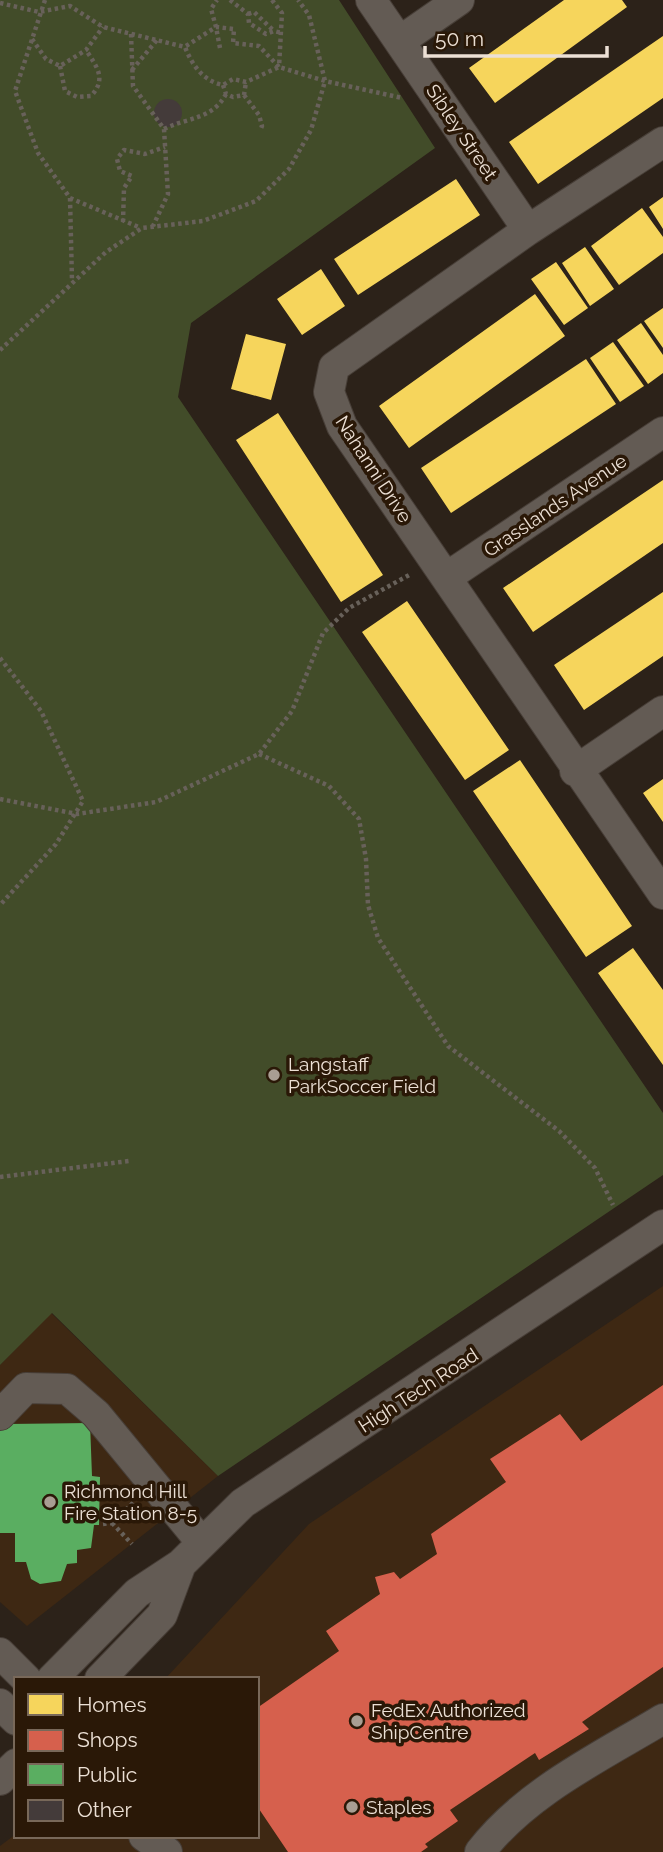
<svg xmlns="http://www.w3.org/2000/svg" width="663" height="1852" viewBox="0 0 663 1852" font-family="Raleway,sans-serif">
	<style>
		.built { fill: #3e2813 }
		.green { fill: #424c29 }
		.homes { fill: #f6d55c }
		.shops { fill: #d6604d }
		.public { fill: #5aae61 }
		.building { fill: #443b3a }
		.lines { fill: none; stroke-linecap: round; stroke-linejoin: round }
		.minor-casing { stroke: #473e37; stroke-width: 32 }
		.path { stroke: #68615a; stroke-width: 4.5; stroke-dasharray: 3.5 3.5; stroke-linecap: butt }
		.minor { stroke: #635b54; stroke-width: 30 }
		.poi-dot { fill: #a99e93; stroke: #2a1807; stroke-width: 2.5 }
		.labels { text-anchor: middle; stroke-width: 7; stroke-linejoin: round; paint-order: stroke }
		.street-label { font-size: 19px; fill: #ece0d5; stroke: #2a1807 }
		.poi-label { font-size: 19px; fill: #ece0d5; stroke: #2a1807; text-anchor: start }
	</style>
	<rect width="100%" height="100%" fill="#2c2219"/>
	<path class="built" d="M663 1286V1852H0V1846L16 1834 257 1836V1679H165L309 1524Z
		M51 1313 218 1476 27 1626 0 1602V1365Z"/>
	<path class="green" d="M0 0H339L435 148 191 323 178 397 663 1113V1175L218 1476 52 1313 0 1365Z"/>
	<path class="homes" d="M564 0H622L627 7 495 103 469 68Z
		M663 36V98L538 184 509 142Z
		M456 179 480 215 358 295 334 259Z
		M663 197V229L649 207Z
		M642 208 663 237V253L619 285 591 246Z
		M585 247 614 289 590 306 562 263Z
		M556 262 588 308 564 325 531 279Z
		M321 269 345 306 302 335 277 299Z
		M535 294 565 336 409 448 379 406Z
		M663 308V348L644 321Z
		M641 323 663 355V373L648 384 617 340Z
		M246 334 286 344 271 400 231 389Z
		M613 342 644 386 620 402 590 358Z
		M586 359 616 404 451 513 421 468Z
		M278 413 383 575 341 602 236 440Z
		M663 480V543L533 632 503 588Z
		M663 592V656L584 710 554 665Z
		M407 601 509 750 465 780 362 632Z
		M520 760 632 926 586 957 473 791Z
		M663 779V822L643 793Z
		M633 948 663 990V1065L598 973Z"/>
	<path class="shops" d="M663 1385V1667L582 1722 589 1729 539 1760 535 1753 450 1810 458 1821 425 1844 428 1847 421 1852H288L257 1806V1708L339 1651 326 1631 380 1594 375 1577 394 1572 400 1579 437 1554 431 1534 506 1482 490 1459 560 1414 581 1441Z"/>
	<path class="public" d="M90 1423 92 1476 100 1477 99 1525H94L91 1548 77 1550V1563L67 1564 61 1581 40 1584 31 1579 26 1562H15V1533H0V1430L8 1429V1424Z"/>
	<path class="building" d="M154 113a14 14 0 1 1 28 0a14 14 0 1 1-28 0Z"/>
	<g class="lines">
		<defs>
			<path id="minor" d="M371 0 528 230
				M400 41 459 0
				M663 142 528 230 334 367 329 392 342 426 663 894
				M447 577 663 432
				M575 771 663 711
				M0 1415 26 1388 67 1389 96 1414 202 1543
				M0 1653 26 1679
				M52 1679 137 1593 181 1564 243 1503 663 1225
				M100 1679 162 1615 181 1564
				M0 1704 16 1720
				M0 1780 16 1764
				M144 1836 167 1852
				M480 1852C526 1792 600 1757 663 1719"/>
		</defs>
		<use href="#minor" class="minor-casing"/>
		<path class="path" d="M45 0 15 91 38 153 70 198 72 281
			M230 0 248 14 249 23 266 34 274 31 282 33
			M272 0 282 13 279 67
			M0 3 39 12 70 6 103 27 185 47C192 65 203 81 223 85L233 79 246 82 279 67 325 81 402 98
			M248 14 254 12 274 31
			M131 34 133 86 164 129 168 194 153 226
			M32 39 46 59 60 66 86 50 103 27
			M186 46 216 27 211 9 217 0
			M220 48 216 27 234 29 233 43 259 46 279 67
			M60 66 65 91 77 97 91 96C107 79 97 67 86 50
			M132 70 157 40
			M223 85 226 94 233 97 244 95 246 82
			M244 95 259 115 262 126 260 131
			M164 129C188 117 212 120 226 94
			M70 198 141 228
			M123 222 124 188 132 176 120 171 117 159 124 150 145 154 165 147
			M0 350 106 252 142 228 203 221 256 201 289 169 311 130 325 81 309 15 298 0
			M0 658 41 711 83 801 56 844 0 905
			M259 754 329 786 359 819 366 859 368 905 378 938 448 1046 559 1131 595 1168 613 1205
			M0 799 77 814 156 802 259 754 292 711 323 633 349 608 411 574
			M0 1177 129 1161
			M112 1523 132 1544
			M103 1524 112 1523 135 1501"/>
		<use href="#minor" class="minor"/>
	</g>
	<g class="poi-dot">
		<circle cx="274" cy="1075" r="7"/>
		<circle cx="50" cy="1502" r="7"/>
		<circle cx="357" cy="1721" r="7"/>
		<circle cx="352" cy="1807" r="7"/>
	</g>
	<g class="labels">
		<g class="street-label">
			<text transform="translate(462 132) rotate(56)" y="7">Sibley Street</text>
			<text transform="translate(374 469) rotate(57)" y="7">Nahanni Drive</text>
			<text transform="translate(555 505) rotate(-34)" y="7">Grasslands Avenue</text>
			<text transform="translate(418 1390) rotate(-33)" y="7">High Tech Road</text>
		</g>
		<g class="poi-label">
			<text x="288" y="1071">Langstaff<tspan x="288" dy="22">ParkSoccer Field</tspan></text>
			<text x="64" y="1498">Richmond Hill<tspan x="64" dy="22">Fire Station 8-5</tspan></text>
			<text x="371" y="1717">FedEx Authorized<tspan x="371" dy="22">ShipCentre</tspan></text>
			<text x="366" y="1814">Staples</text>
		</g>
	</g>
	<rect x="14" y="1677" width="245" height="161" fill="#2a1807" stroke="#786859" stroke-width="2"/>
	<rect x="28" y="1694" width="35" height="21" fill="#f6d55c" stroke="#786859" stroke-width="2"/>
	<text x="77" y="1712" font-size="21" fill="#ece0d5">Homes</text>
	<rect x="28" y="1730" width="35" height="21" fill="#d6604d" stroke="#786859" stroke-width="2"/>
	<text x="77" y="1747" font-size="21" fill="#ece0d5">Shops</text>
	<rect x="28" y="1764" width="35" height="21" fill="#5aae61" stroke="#786859" stroke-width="2"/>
	<text x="77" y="1782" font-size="21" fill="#ece0d5">Public</text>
	<rect x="28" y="1800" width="35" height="21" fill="#443b3a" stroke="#786859" stroke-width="2"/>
	<text x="77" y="1817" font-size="21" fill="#ece0d5">Other</text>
	<path d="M425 46v10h182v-10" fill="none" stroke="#ece0d5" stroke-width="3.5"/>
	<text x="435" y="46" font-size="21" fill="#ece0d5" stroke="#2a1807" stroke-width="5" paint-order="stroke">50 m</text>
</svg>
